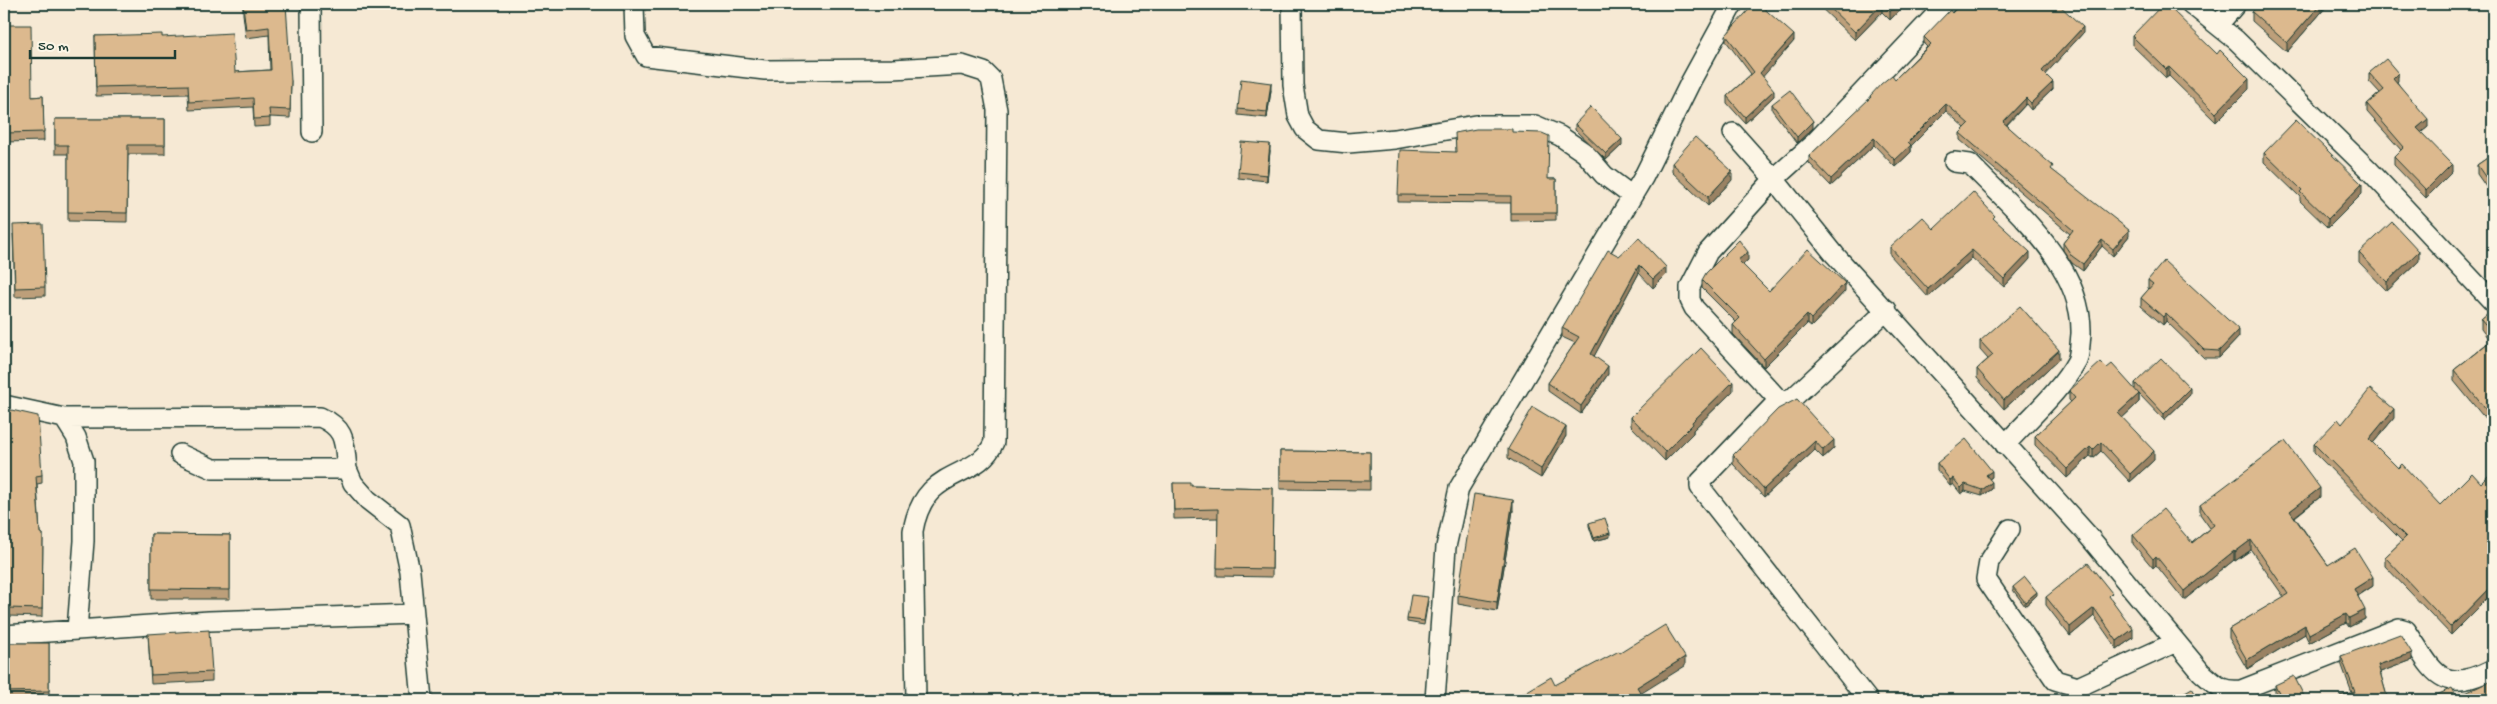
<svg xmlns="http://www.w3.org/2000/svg" width="2497" height="704" viewBox="0 0 2497 704" font-family="'Gochi Hand',sans-serif">
	<style>
		.lines { fill: none; stroke-linecap: round; stroke-linejoin: round }
		.minor-casing { stroke: #1f3d34; stroke-width: 22 }
		.minor { stroke: #fcf5e5; stroke-width: 19 }
		.wall { fill: #bd9f7a; stroke: #1f3d34 }
		.shaded-wall { fill: #9a8263; stroke: #1f3d34 }
		.building { fill: #dcb98e; stroke: #1f3d34 }
	</style>
	<rect width="100%" height="100%" fill="#f6e9d4"/>
	<filter id="ink" filterUnits="userSpaceOnUse"><feTurbulence type="fractalNoise" baseFrequency=".02" numOctaves="2"/><feDisplacementMap in="SourceGraphic" scale="10" xChannelSelector="R" yChannelSelector="G"/><feConvolveMatrix kernelMatrix="1 2 1 2 8 2 1 2 1" color-interpolation-filters="sRGB"/></filter>
	<g filter="url(#ink)">
		<g class="lines">
			<defs>
				<path id="minor" d="M311 4 312 132
					M634 4 635 36 646 56 765 70 893 69 962 65 984 72 991 79 997 110 994 442C978 482 924 464 913 531L916 700
					M1292 4 1293 85 1298 116 1305 129 1319 140 1348 143 1395 139 1475 125H1535L1560 136 1585 153 1604 175 1632 196
					M2191 4 2236 40 2368 169 2493 302
					M2218 25 2236 4
					M1733 133 1774 179 1835 255 2086 533 2201 672C2216 685 2221 692 2241 690L2399 628 2406 630C2434 671 2439 696 2493 669
					M1954 162 1970 164C2015 211 2083 265 2081 334 2080 342 2080 354 2077 361 2060 392 2029 418 2005 445
					M1887 310 1795 396 1783 402 1779 400 1694 308 1690 300V287L1708 252 1774 179 1815 142 1946 4
					M1779 400 1700 482V487L1868 700
					M4 405 64 418 76 437 84 461V541L77 630
					M64 418 320 417C347 429 344 443 347 469
					M180 454 213 469H347L353 483 368 500 400 525 410 572 422 700
					M2010 529 1989 562 1986 579 2055 680 2078 687 2176 642
					M4 635 209 621 414 614
					M1435 700 1446 547 1459 488 1643 178 1691 81 1733 4"/>
			</defs>
			<use href="#minor" class="minor-casing"/>
			<use href="#minor" class="minor"/>
		</g>
		<path class="wall" d="M30 4H65L30 5Z
			M260 4 291 81 290 118 270 117V126L254 127 253 107 189 110 188 94 96 96 95 36 162 37 235 72 270 70 269 35 246 38 243 14V6Z
			M1817 4H1905L1890 20 1882 12 1855 40Z
			M2326 4V7L2287 52 2252 21V12Z
			M1952 13 2083 33 2045 74 2053 89 2031 110 2026 104 2007 125 2053 171 2129 236 2113 256 2102 246 2083 271 2072 263 2063 250V243L2070 234 1960 140V133L1965 128 1946 111 1911 146V152L1895 167 1874 145 1831 186 1809 163V156L1870 99V96L1895 79 1927 47 1924 44V37Z
			M1726 35 1794 41 1762 76 1774 96 1745 123 1727 103V96L1751 74 1726 41Z
			M2132 36 2249 89 2216 122 2169 76 2166 78 2132 45Z
			M2369 73 2398 81 2397 82 2428 127 2421 132 2452 172 2426 198 2394 165V157L2401 150 2367 112V104L2380 93 2369 81Z
			M1271 90 1267 118 1238 115V109Z
			M43 96 44 141 5 142 4 104 32 97Z
			M1772 104 1813 128 1797 143 1772 110Z
			M55 119H165V154H128L127 222 68 221V154H55Z
			M1575 124 1622 145 1606 160 1575 130Z
			M1512 132 1548 179H1556V220L1511 221V203L1398 202V195L1456 152Z
			M1270 151 1267 181 1238 178V172Z
			M2264 153 2362 194 2328 228 2300 201V197L2264 162Z
			M2493 154V197L2477 174V165Z
			M1672 163 1732 180 1708 206 1672 172Z
			M1995 220 2030 259 2004 287 1972 258 1928 297 1890 255V247L1934 229Z
			M13 234 45 287V296L15 297Z
			M2359 253 2419 261 2387 291 2359 262Z
			M1619 256 1666 275 1653 288 1639 273 1594 356 1608 374 1581 414 1548 391V383L1575 343 1562 337V328Z
			M1748 260 1743 265 1769 291H1845L1811 327 1807 324 1764 367 1733 334V325L1736 322 1702 288V280Z
			M2148 280 2239 337 2219 358H2204L2166 321 2163 325 2141 306V298L2149 289 2148 288Z
			M2493 309V416L2487 421 2454 381V370L2490 341 2481 329V319Z
			M1980 341 2059 359 2004 409 1977 378V369L1988 359 1980 350Z
			M2107 368 2135 389V383L2190 395 2164 420 2139 394V402L2122 418 2154 460 2130 482 2101 451 2093 458 2090 456 2067 478 2035 445V436L2071 402 2069 400V391Z
			M1733 391 1693 430V433L1665 461 1631 426V417Z
			M1797 399 1834 448 1823 458 1815 450 1764 497 1733 464V455Z
			M4 409 42 475V483L37 484 40 533 43 534 42 617 8 616V618H4Z
			M2394 418 2373 443 2398 468 2440 505 2481 483 2493 471V593L2451 635 2385 566V557L2402 541 2314 452V444L2342 424Z
			M1566 436 1541 478 1508 458V449Z
			M1280 451 1370 452V490L1280 489Z
			M1937 463 1992 477 1989 479 1992 489 1982 496 1965 491 1961 494 1953 484 1950 486 1937 470Z
			M1173 483 1191 486 1273 488 1272 577 1217 576 1218 518 1174 519Z
			M2320 497 2295 517 2328 565 2373 586 2358 596 2365 619 2349 627 2346 623 2309 643 2305 634 2247 669 2229 638V629L2284 597 2251 550 2235 561 2234 560 2184 600 2156 565 2153 568 2133 544V535L2192 543 2210 528 2200 514V505Z
			M1513 510 1497 611 1458 604V595Z
			M1589 523 1610 537 1594 541 1589 526Z
			M151 534 230 535V599H151Z
			M2013 587 2037 595 2025 606 2013 590Z
			M2046 597 2112 600 2133 638 2117 649 2094 616 2070 636 2046 605Z
			M1428 601 1424 625 1407 622V619Z
			M148 634 212 672V681L151 684Z
			M4 643H49V700H4Z
			M2341 656 2412 660 2380 672 2388 700H2340V696L2352 693 2341 663Z
			M2275 685 2306 700H2279L2275 692Z"/>
		<path class="shaded-wall" d="M1882 4V12L1855 40V32Z
			M1898 4H1905L1890 20V12Z
			M2321 4H2326V7L2287 52V43Z
			M2083 27V33L2042 78V71Z
			M1794 35V41L1760 80V73Z
			M2169 67V76L2166 78V69Z
			M2398 73V81L2393 86V78Z
			M2249 79V89L2216 122V113Z
			M2053 82V89L2031 110V103Z
			M1271 83V90L1267 118V112Z
			M1774 90V96L1745 123V117Z
			M2026 98V104L2003 128V122Z
			M1946 104V111L1911 146V152L1895 167V160L1908 142Z
			M2428 119V127L2417 136V128Z
			M1813 121V128L1797 143V137Z
			M1874 138V145L1831 186V179Z
			M1622 139V145L1606 160V154Z
			M1270 144V151L1267 181V175Z
			M2452 164V172L2426 198V190Z
			M1732 171V180L1708 206V197Z
			M2362 184V194L2328 228V219Z
			M2129 230V236L2113 256V249Z
			M2102 240V246L2083 271V264Z
			M1972 250V258L1928 297V289Z
			M2419 251V261L2387 291V282Z
			M1748 252V260L1738 268V260Z
			M2030 252V259L2004 287V279Z
			M1639 265V273L1591 362V354Z
			M1666 267V275L1653 288V279Z
			M1845 283V291L1811 327V319Z
			M2166 313V321L2163 325V317Z
			M1807 315V324L1764 367V359Z
			M2239 330V337L2219 358V351Z
			M2059 350V359L2004 409V400Z
			M1608 366V374L1581 414V406Z
			M1733 382V391L1693 430V433L1665 461V452L1692 422Z
			M2190 388V395L2164 420V414Z
			M2139 394V402L2118 422V413Z
			M2493 406V416L2487 421V411Z
			M2394 409V418L2369 448V439Z
			M1566 427V436L1541 478V469Z
			M1834 440V448L1823 458V450Z
			M1815 441V450L1764 497V489Z
			M2101 442V451L2093 458V450Z
			M2090 447V456L2067 478V469Z
			M2154 451V460L2130 482V474Z
			M1992 471V477L1986 481V475Z
			M1953 478V484L1950 486V480Z
			M1992 482V489L1982 496V490Z
			M1965 484V491L1961 494V488Z
			M2320 488V497L2290 520V511Z
			M1513 500V510L1497 611V602Z
			M1610 533V537L1594 541V538Z
			M2251 540V550L2235 561V552Z
			M2234 551V560L2184 600V591Z
			M2156 556V565L2153 568V559Z
			M2373 577V586L2354 598V589Z
			M2493 584V593L2451 635V627Z
			M2037 592V595L2025 606V602Z
			M2094 608V616L2070 636V627Z
			M2365 610V619L2349 627V618Z
			M2346 614V623L2309 643V634Z
			M2305 625V634L2247 669V660Z
			M2133 629V638L2117 649V641Z
			M2412 653V660L2378 673V665Z
			M1685 657V666L1637 696V687Z"/>
		<path class="building" d="M260 4H286L291 81 290 110 269 109 270 118 254 119 253 98 189 102 188 85 96 87 95 36 162 34V37L232 33 235 72 271 70 269 27 246 30 243 6Z
			M1754 4H1759L1794 35 1760 73 1774 90 1745 117 1727 96 1754 72 1726 35Z
			M1826 4H1898L1890 12 1882 4 1855 32Z
			M1961 4H2058L2083 27 2042 71 2053 82 2031 103 2026 98 2003 122 2053 166 2051 169 2129 230 2113 249 2102 240 2083 264 2072 256 2063 243 2073 230 1960 133 1969 124 1946 104 1908 142 1911 145 1895 160 1874 138 1831 179 1809 156 1871 97 1870 96 1881 84 1892 75 1895 79 1931 44 1924 37 1950 10 1952 13Z
			M2163 4H2166L2217 54 2220 50 2249 79 2216 113 2169 67 2166 69 2132 36Z
			M2259 4H2321L2287 43 2252 12Z
			M4 25H31L32 97 43 96 44 132 5 133 4 96Z
			M2386 59 2398 73 2393 78 2428 119 2417 128 2452 164 2426 190 2394 157 2404 147 2367 104 2384 90 2369 73Z
			M1241 79 1271 83 1267 112 1238 109Z
			M1790 90 1813 121 1797 137 1772 104Z
			M1591 107 1622 139 1606 154 1575 124Z
			M55 119H165V145H128L127 213 68 212V145H55Z
			M2296 120 2362 184 2328 219 2300 192 2302 190 2264 153Z
			M1476 129H1512V132L1542 133 1549 136 1548 179H1556V213H1511V196L1398 195 1400 150 1456 152 1455 133Z
			M1695 137 1732 171 1708 197 1672 163Z
			M1241 142 1270 144 1267 175 1238 172Z
			M2493 154V188L2477 165Z
			M1973 192 1995 216 1993 218 2030 252 2004 279 1972 250 1928 289 1890 247 1923 217 1934 229Z
			M2392 222 2419 251 2387 282 2359 253Z
			M43 224 45 287 15 288 13 225Z
			M1639 238 1666 267 1653 279 1639 265 1591 354 1608 366 1581 406 1548 383 1579 337 1562 328 1608 250 1619 256Z
			M1739 240 1748 252 1738 260 1769 291 1808 249 1845 283 1811 319 1807 315 1764 359 1733 325 1740 318 1702 280 1706 273Z
			M2164 261 2239 330 2219 351 2204 350 2166 313 2163 317 2141 298 2153 284 2148 280Z
			M2020 306 2059 350 2004 400 1977 369 1993 355 1980 341Z
			M2493 309V334L2481 319Z
			M2493 339V406L2487 411 2454 370Z
			M1701 348 1733 382 1692 422 1693 424 1665 452 1631 417Z
			M2161 358 2190 388 2164 414 2135 383Z
			M2101 362 2107 368 2112 364 2139 394 2118 413 2154 451 2130 474 2101 442 2093 450 2090 447 2067 469 2035 436 2075 398 2069 391Z
			M2370 389 2394 409 2369 439 2398 468 2402 464 2440 505 2472 473 2481 483 2493 471V569L2491 574 2493 576V584L2451 627 2385 557 2406 537 2314 444 2338 419 2342 424Z
			M1797 399 1834 440 1823 450 1815 441 1764 489 1733 455 1778 409Z
			M1533 407 1566 427 1541 469 1508 449Z
			M4 409H7L38 416 42 475 36 476 40 533 43 534 42 609 8 608V610H4Z
			M1966 439 1992 471 1986 475 1992 482 1982 490 1965 484 1961 488 1953 478 1950 480 1937 463Z
			M2285 441 2320 488 2290 511 2328 565 2355 548 2373 577 2354 589 2365 610 2349 618 2346 614 2309 634 2305 625 2247 660 2229 629 2288 594 2251 540 2235 552 2234 551 2184 591 2156 556 2153 559 2133 535 2163 509 2192 543 2214 525 2200 505Z
			M1280 451 1370 452V481L1280 480Z
			M1173 483H1191V486L1273 488 1272 569 1217 568 1218 509 1174 510Z
			M1474 494 1513 500 1497 602 1458 595Z
			M1605 518 1610 533 1594 538 1589 523Z
			M151 534 230 535V590L151 589Z
			M2088 563 2112 593 2109 596 2133 629 2117 641 2094 608 2070 627 2046 597Z
			M2025 577 2037 592 2025 602 2013 587Z
			M1411 595 1428 597 1424 621 1407 619Z
			M1665 625 1685 657 1637 687 1645 700H1512L1551 677 1555 685 1619 651 1620 653Z
			M209 630 212 672 151 675 148 634Z
			M2400 634 2412 653 2378 665 2388 700H2342L2340 696 2355 692 2341 656Z
			M4 643H49V691L4 692Z
			M2294 676 2306 700H2283L2275 685Z
			M2493 680V700H2440L2437 695 2452 688 2457 697Z
			M2192 688 2199 700H2171Z
			M2071 693 2076 700H2061Z"/>
	</g>
	<rect width="2497" height="704" fill="none" stroke="#fcf5e5" stroke-width="20"/>
	<rect x="10" y="10" width="2477" height="684" fill="none" stroke="#1f3d34" stroke-width="2" filter="url(#ink)"/>
	<path d="M30 50v8h145v-8" fill="none" stroke="#1f3d34" stroke-width="2.5"/>
	<text x="38" y="50" font-size="15" fill="#1f3d34" stroke="#fcf5e5" stroke-width="4" paint-order="stroke">50 m</text>
</svg>
